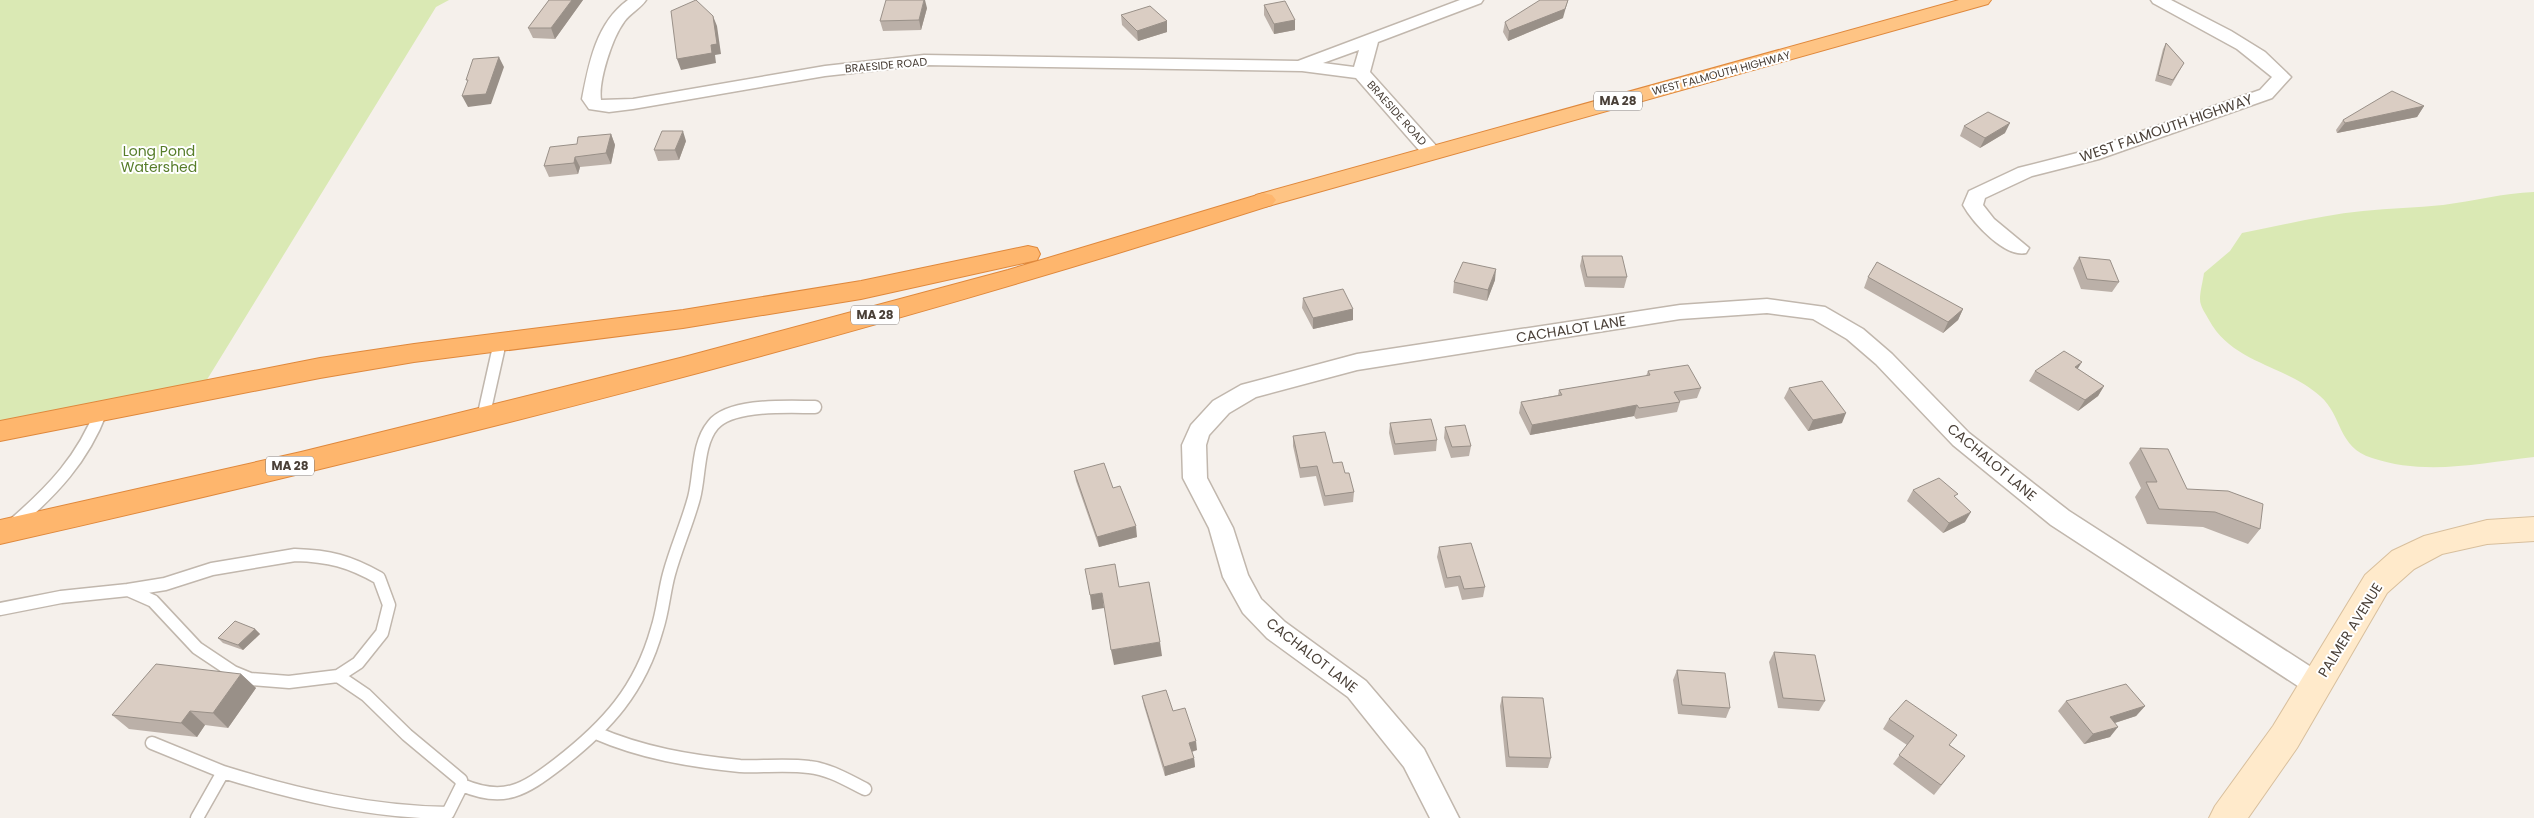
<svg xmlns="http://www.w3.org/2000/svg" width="2534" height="818" viewBox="0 0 2534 818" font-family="Poppins,sans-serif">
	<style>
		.green { fill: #dae9b4 }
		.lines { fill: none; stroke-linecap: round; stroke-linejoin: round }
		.service-far1-casing { stroke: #c1b7ad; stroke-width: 11 }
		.service-casing { stroke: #c1b7ad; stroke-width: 15 }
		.minor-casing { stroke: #c1b7ad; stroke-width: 3 }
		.secondary-casing { stroke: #d8bf9d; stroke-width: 2 }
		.trunk-casing { stroke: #df883c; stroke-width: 2 }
		.motorway-casing { stroke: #df883c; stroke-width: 2 }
		.service-far1 { stroke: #fff; stroke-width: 9 }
		.service { stroke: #fff; stroke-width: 12 }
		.minor { fill: #fff; fill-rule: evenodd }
		.secondary { fill: #ffeacb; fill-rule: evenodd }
		.trunk { fill: #fec484; fill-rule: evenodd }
		.motorway { fill: #feb66d; fill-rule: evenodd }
		.wall { fill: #bbb0a8 }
		.shaded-wall { fill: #999088 }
		.building { fill: #dacdc3; stroke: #999088 }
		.labels { text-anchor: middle; stroke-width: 4; stroke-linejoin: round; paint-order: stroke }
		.far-street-label { font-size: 11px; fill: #4a4038; stroke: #fff }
		.shield { fill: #fff; stroke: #807974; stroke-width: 1 }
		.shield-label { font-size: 12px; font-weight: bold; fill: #4a4038 }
		.street-label { font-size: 14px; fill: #4a4038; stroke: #fff }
		.park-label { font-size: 14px; fill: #577d2a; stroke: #fff }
	</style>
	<rect width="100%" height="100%" fill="#f5f0eb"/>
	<path class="green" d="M0 0H449L436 7 200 391 0 431Z
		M2534 192V457C2480 463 2426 476 2372 458 2337 447 2343 416 2320 396 2286 365 2233 364 2209 320 2206 314 2200 307 2200 299 2200 291 2203 281 2204 273L2230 251 2242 233C2283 225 2322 215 2363 211 2390 208 2416 208 2443 205 2474 201 2503 193 2534 192Z"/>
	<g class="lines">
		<defs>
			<path id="service-far1" d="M498 352 500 342"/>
			<path id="service" d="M483 418 498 351
				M14 524C52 491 83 459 101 411
				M295 555C329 556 349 561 379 578L389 605 382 633 358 663 338 676 289 682 250 679 233 672 197 648 153 601 128 590 165 584 212 569Z
				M0 609 61 597 128 590
				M338 676 366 695 407 735 461 780 462 785
				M596 733C642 753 690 761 740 766 763 767 786 764 809 767 829 769 847 780 865 789
				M152 743 223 772
				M197 818 223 772C297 795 370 812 448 813L462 785C504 803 524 790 558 764 607 726 640 690 657 629 663 611 664 592 669 574 676 548 687 524 694 498 700 476 697 444 713 425 731 403 789 407 815 407"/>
			<path id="minor" d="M628 0H646C640 9 630 13 624 22 612 38 598 82 601 100L633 99 825 66 924 55 1298 61 1460 0H1483L1481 3 1378 42 1370 72 1439 149 1441 153 1439 157H1425L1356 78 1302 71 924 65 825 76 633 109 609 112 589 109 582 99C589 63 596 23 628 0ZM1359 50 1354 67 1323 63Z
				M2151 0H2171L2231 31 2265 52 2291 77 2272 98 2099 159 2032 176 1985 198 1983 205 1994 219 2029 248 2026 253C2005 258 1973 223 1963 205L1969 191 2018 168 2085 151 2260 90 2272 77 2237 49 2153 3Z
				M1767 299 1825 307 1863 329 1892 354 1969 433 2069 511 2325 676 2329 684 2325 692 2316 696 2307 692 2051 525 1953 445 1876 364 1847 339 1813 319 1767 313 1680 319 1357 370 1256 397 1229 413 1209 435 1206 445 1207 478 1233 528 1248 575 1261 599 1285 622 1366 681 1424 749 1459 818H1430L1404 767 1348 697 1267 638 1243 613 1223 577 1209 528 1183 478 1182 445 1191 425 1213 401 1241 385 1357 354 1680 305Z"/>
			<path id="secondary" d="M2534 517V541L2487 544 2442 554 2414 569 2387 593 2297 748 2248 818H2209L2215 806 2273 726 2365 575 2392 551 2424 536 2487 520Z"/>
			<path id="trunk" d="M1959 0H1991L1988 4 1272 205 1264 207 1256 205 1252 200 1256 195Z"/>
			<path id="motorway" d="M1264 193 1272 195 1276 200 1272 205C855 339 428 447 0 544V520L301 452 684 357 1008 270Z
				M1028 246 1037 248 1040 254 1037 260 861 299 683 328 414 362 320 378 0 441V421L320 358 414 344 683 310 861 281Z"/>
		</defs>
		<use href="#service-far1" class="service-far1-casing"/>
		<use href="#service" class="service-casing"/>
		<use href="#minor" class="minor-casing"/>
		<use href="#secondary" class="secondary-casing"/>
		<use href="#trunk" class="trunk-casing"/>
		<use href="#motorway" class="motorway-casing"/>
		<use href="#service-far1" class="service-far1"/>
		<use href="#service" class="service"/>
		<use href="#minor" class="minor"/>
		<use href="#secondary" class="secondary"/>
		<use href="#trunk" class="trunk"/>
		<use href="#motorway" class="motorway"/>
	</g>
	<path class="wall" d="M549 0H583L555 39 533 38 528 28Z
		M1264 5 1295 20V30L1274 34 1264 15Z
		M927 8 921 30 883 31 880 21Z
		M1121 15 1167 21V32L1138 41 1122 25Z
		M1563 18 1508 41 1503 32 1505 22Z
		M2166 43 2184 63 2171 86 2155 81 2163 49Z
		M2424 106 2417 117 2337 133 2336 130 2343 120Z
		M1964 126 2005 133 1980 148 1960 136Z
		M611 134 615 145 611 164 580 167 578 174 549 177 544 166 577 144Z
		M686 141 679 160 658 161 654 150Z
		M1582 256 1627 277 1624 288 1585 287 1580 266Z
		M2079 257 2119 282 2112 292 2081 289 2073 268Z
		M1868 277 1963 309 1958 320 1943 333 1864 288Z
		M1495 280 1487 301 1453 293 1454 282Z
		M1303 298 1353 309V320L1313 329 1302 308Z
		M2078 369 2104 386 2098 396 2078 411 2029 381 2035 371Z
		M1648 371 1701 388 1697 398 1679 401 1680 402 1677 412 1636 419 1634 416 1530 435 1519 413 1521 402 1558 395 1559 390 1646 376Z
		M1789 388 1842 423 1808 431 1784 398Z
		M1390 423 1437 440 1436 451 1394 455 1389 433Z
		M1445 427 1471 446 1469 456 1451 458 1444 438Z
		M1293 436 1333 463 1345 473 1354 492 1353 502 1324 506 1316 476 1300 478 1293 446Z
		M2140 448 2187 489 2260 529 2248 544 2203 527 2147 524 2135 497 2141 488 2129 463Z
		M1074 471 1113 488 1137 537 1099 547 1076 481Z
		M1913 490 1956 498 1965 522 1943 533 1907 501Z
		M1439 547 1485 587 1483 597 1462 600 1458 586 1445 588 1437 557Z
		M255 629 260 634 243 650 223 643 218 638Z
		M1774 652 1825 701 1819 711 1778 708 1769 662Z
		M1677 670 1730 708 1726 718 1678 714 1673 680Z
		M241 674 256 688 228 728 205 725 197 737 129 729 112 715Z
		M1142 696 1173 711 1197 750 1192 752 1194 758 1195 767 1165 776 1144 706Z
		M1502 697 1551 758 1548 768 1506 767 1500 706Z
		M2066 701 2145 706 2136 716 2115 723 2110 737 2084 744 2058 711Z
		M1889 719 1950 745 1965 756 1934 795 1893 764 1907 745 1883 729Z"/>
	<path class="shaded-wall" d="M572 0H583L555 39 551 28Z
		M924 0H925L927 8 921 30 919 20Z
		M1568 0 1563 18 1508 41 1509 31Z
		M713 16 717 26 721 54 715 55 716 63 681 70 677 59 711 45Z
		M1295 20V30L1274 34V24Z
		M1167 21V32L1138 41 1137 31Z
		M499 57 504 67 491 104 468 107 462 96Z
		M2424 106 2417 117 2337 133 2345 123Z
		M2010 123 2005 133 1980 148 1985 138Z
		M683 131 686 141 679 160 675 150Z
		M611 134 615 145 611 164 606 153Z
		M575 157 580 167 578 174 574 163Z
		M1496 269 1495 280 1487 301 1488 290Z
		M1353 309V320L1313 329V318Z
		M1963 309 1958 320 1943 333 1948 322Z
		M2082 362 2075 373V367Z
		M2104 386 2098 396 2078 411 2085 400Z
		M1637 405 1634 416 1530 435 1532 425Z
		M1846 413 1842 423 1808 431 1813 420Z
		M1971 512 1965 522 1943 533 1949 523Z
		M1136 526 1137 537 1099 547 1097 537Z
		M1102 593 1104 608 1092 610 1090 595Z
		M255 629 260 634 243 650 238 645Z
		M1160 642 1162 656 1114 665 1111 650Z
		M241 674 256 688 228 728 213 713Z
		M2145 706 2136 716 2102 727 2110 717Z
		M190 711 205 725 197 737 181 723Z
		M2118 727 2110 737 2084 744 2093 734Z
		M1196 741 1197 750 1190 752 1189 743Z
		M1194 758 1195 767 1165 776 1164 767Z"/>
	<path class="building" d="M549 0H572L551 28H528Z
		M696 0 713 16 717 44 711 45 712 53 677 59 671 11Z
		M886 0H924L919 20 880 21Z
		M1540 0H1568L1565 9 1509 31 1505 22Z
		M1285 1 1295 20 1274 24 1264 5Z
		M1150 6 1167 21 1137 31 1121 15Z
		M2166 43 2184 63 2173 80 2158 75Z
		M499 57 486 94 462 96 468 80H466L473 59Z
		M2392 91 2424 106 2345 123 2343 120Z
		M1988 112 2010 123 1985 138 1964 126Z
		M662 131H683L675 150H654Z
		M611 134 606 153 575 157 574 163 544 166 550 147 577 144 578 137Z
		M1582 256H1622L1627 277H1587Z
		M2079 257 2110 260 2119 282 2087 279Z
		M1463 262 1496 269 1488 290 1454 282Z
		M1877 262 1963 309 1948 322 1868 277Z
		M1343 289 1353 309 1313 318 1303 298Z
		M2064 351 2082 362 2075 367 2104 386 2085 400 2035 371Z
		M1688 365 1701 388 1674 392 1680 402 1639 408 1637 405 1532 425 1521 402 1562 395 1559 390 1650 375 1648 371Z
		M1822 381 1846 413 1813 420 1789 388Z
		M1431 419 1437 440 1395 444 1390 423Z
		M1465 425 1471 446 1452 447 1445 427Z
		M1325 432 1333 463 1342 462 1345 473H1349L1354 492 1325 496 1317 466 1300 468 1293 436Z
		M2140 448 2168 449 2187 489 2228 491 2263 504 2260 529 2215 512 2159 509 2146 482H2157Z
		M1104 463 1113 488 1120 486 1136 526 1097 537 1074 471Z
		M1939 478 1958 494 1954 496 1971 512 1949 523 1913 490Z
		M1471 543 1485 587 1464 589 1460 576 1447 578 1439 547Z
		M1115 564 1119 587 1149 582 1160 642 1111 650 1102 593 1090 595 1085 569Z
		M235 621 255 629 238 645 218 638Z
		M1774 652 1815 655 1825 701 1783 698Z
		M156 664 241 674 213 713 190 711 181 723 112 715Z
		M1677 670 1725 673 1730 708 1682 705Z
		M2126 684 2145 706 2110 717 2118 727 2093 734 2066 701Z
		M1166 690 1173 711 1185 708 1196 741 1189 743 1194 758 1164 767 1142 696Z
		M1502 697 1543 698 1551 758 1509 757Z
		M1906 700 1957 735 1949 745 1965 756 1941 785 1899 755 1914 736 1889 719Z"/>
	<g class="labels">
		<g class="far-street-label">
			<text transform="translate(886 65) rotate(-5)" y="4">BRAESIDE ROAD</text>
			<text transform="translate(1721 73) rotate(-15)" y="4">WEST FALMOUTH HIGHWAY</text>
			<text transform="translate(1397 113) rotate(48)" y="4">BRAESIDE ROAD</text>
		</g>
		<g class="shield">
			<rect x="1594" y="91.5" width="48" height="19" rx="4"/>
			<rect x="851" y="305.5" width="48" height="19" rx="4"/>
			<rect x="266" y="456.5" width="48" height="19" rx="4"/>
		</g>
		<g class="shield-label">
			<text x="1618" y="105">MA 28</text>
			<text x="875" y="319">MA 28</text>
			<text x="290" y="470">MA 28</text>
		</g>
		<g class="street-label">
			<text transform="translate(2166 128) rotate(-19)" y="5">WEST FALMOUTH HIGHWAY</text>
			<text transform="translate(1571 329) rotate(-9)" y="5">CACHALOT LANE</text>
			<text transform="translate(1992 462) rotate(40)" y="5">CACHALOT LANE</text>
			<text transform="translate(2350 630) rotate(-58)" y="5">PALMER AVENUE</text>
			<text transform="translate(1312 655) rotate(38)" y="5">CACHALOT LANE</text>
		</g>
		<g class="park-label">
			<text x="159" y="156">Long Pond<tspan x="159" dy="16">Watershed</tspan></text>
		</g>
	</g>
</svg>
